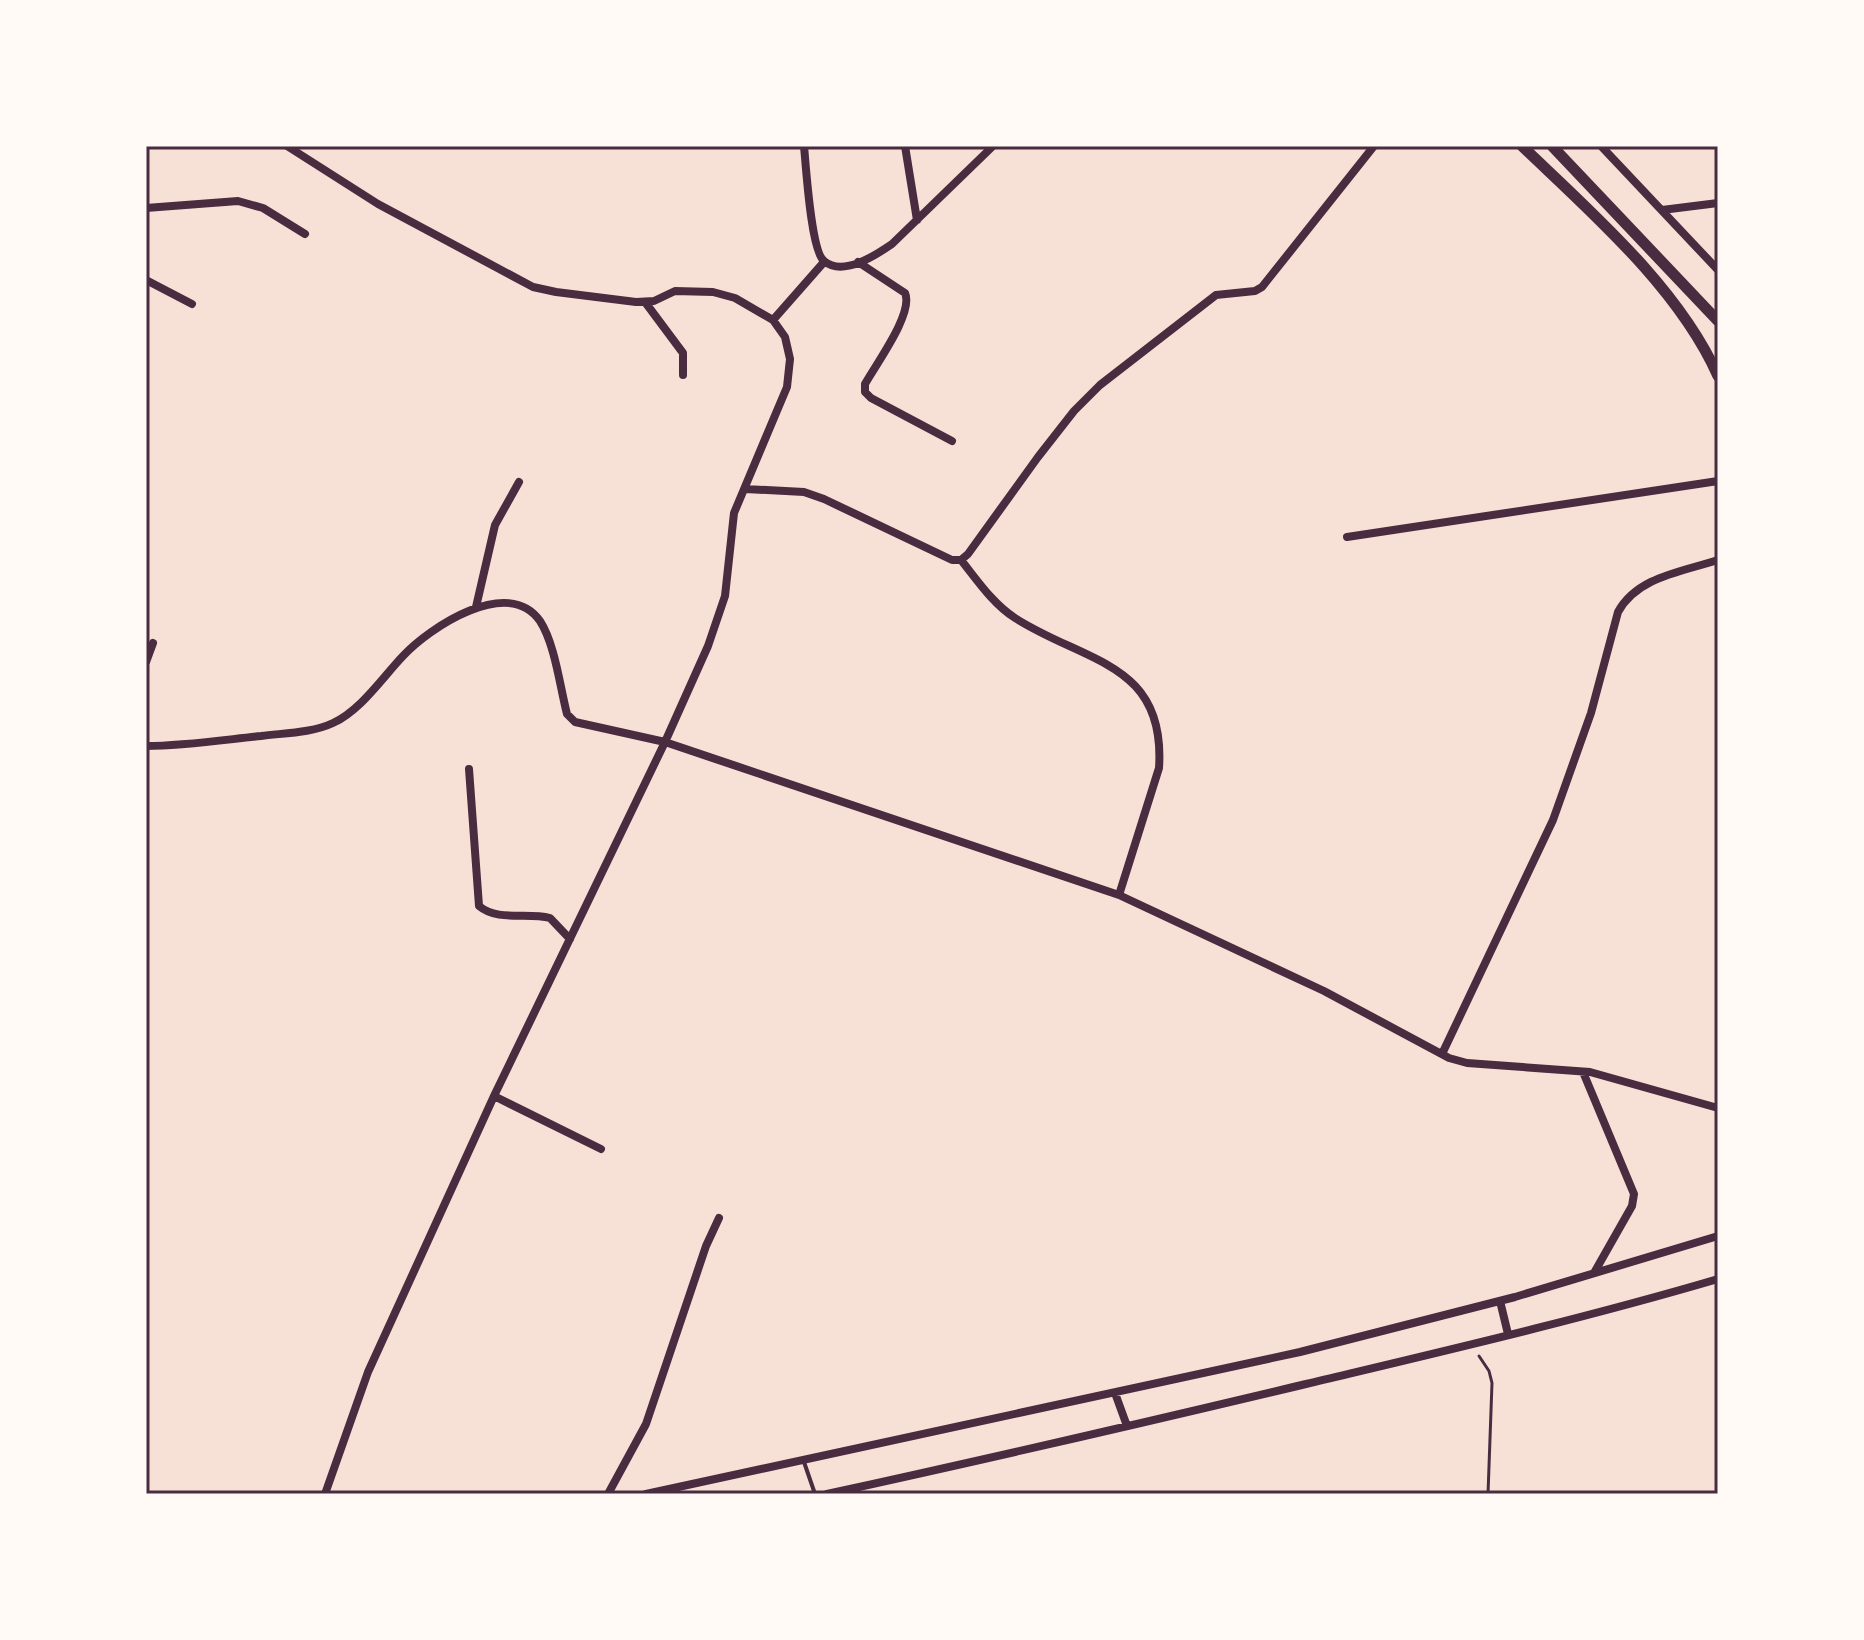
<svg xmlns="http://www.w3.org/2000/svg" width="1864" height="1640" viewBox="0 0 1864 1640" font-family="'Sofia Sans Condensed',sans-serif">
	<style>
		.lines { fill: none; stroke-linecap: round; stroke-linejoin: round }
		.path { stroke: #4a2c40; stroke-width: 3 }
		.service { stroke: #4a2c40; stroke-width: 4 }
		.minor { stroke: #4a2c40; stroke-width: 8 }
		.tertiary { stroke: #4a2c40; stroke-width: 11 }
		.neatline { fill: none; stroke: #4a2c40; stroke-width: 3 }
	</style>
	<rect width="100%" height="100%" fill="#f7e1d7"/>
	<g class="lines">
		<path class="path" d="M1479 1356 1489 1371 1492 1383 1488 1494"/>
		<path class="service" d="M804 1462 815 1494"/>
		<path class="minor" d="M287 146 378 204 533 287 556 292 636 302 654 301 675 291 713 292 735 298 773 320 785 337 790 359 787 387 734 513 725 596 708 646 665 742 494 1096 368 1372 325 1494
			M804 146C806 166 811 251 824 261 843 277 876 255 892 244L993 146
			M905 146 917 220
			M1601 146 1718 270
			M146 208 238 201 263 208 305 234
			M1662 210 1718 203
			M858 262 905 293C914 313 876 364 865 384V392L871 398 952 441
			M146 280 192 304
			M645 302 683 353V375
			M773 320 824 262
			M745 489 804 492 824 499 952 560H961L968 554 1038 457 1074 411 1100 385 1216 295 1255 291 1262 287 1374 146
			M1347 537 1718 481
			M961 560C977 580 993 604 1015 618 1085 663 1166 662 1159 768L1119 895
			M476 607 495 525 519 482
			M146 662 153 643
			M146 746C184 746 223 740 261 736 284 733 312 733 333 723 361 710 382 678 403 656 429 628 508 575 540 621 555 644 560 687 567 714L575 722 665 742 1119 895 1324 991 1449 1058 1467 1063 1590 1072 1718 1108
			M469 769 479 906C498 922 527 912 550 918L570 939
			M1442 1054 1553 820 1591 713 1618 612C1637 577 1681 572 1718 560
			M1583 1072 1634 1194 1632 1206 1594 1273
			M494 1096 601 1149
			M1500 1301 1508 1334
			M1115 1393 1127 1426
			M608 1494 646 1424 706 1246 719 1218
			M646 1494 1300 1352 1515 1297 1718 1236
			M827 1494C987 1459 1147 1422 1306 1384 1444 1351 1582 1319 1718 1279"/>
		<path class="tertiary" d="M1522 146C1591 212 1679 288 1718 376
			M1552 146 1718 321"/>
	</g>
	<rect width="1864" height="1640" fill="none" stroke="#fffaf5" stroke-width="296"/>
	<rect x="148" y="148" width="1568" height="1344" class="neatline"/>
</svg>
